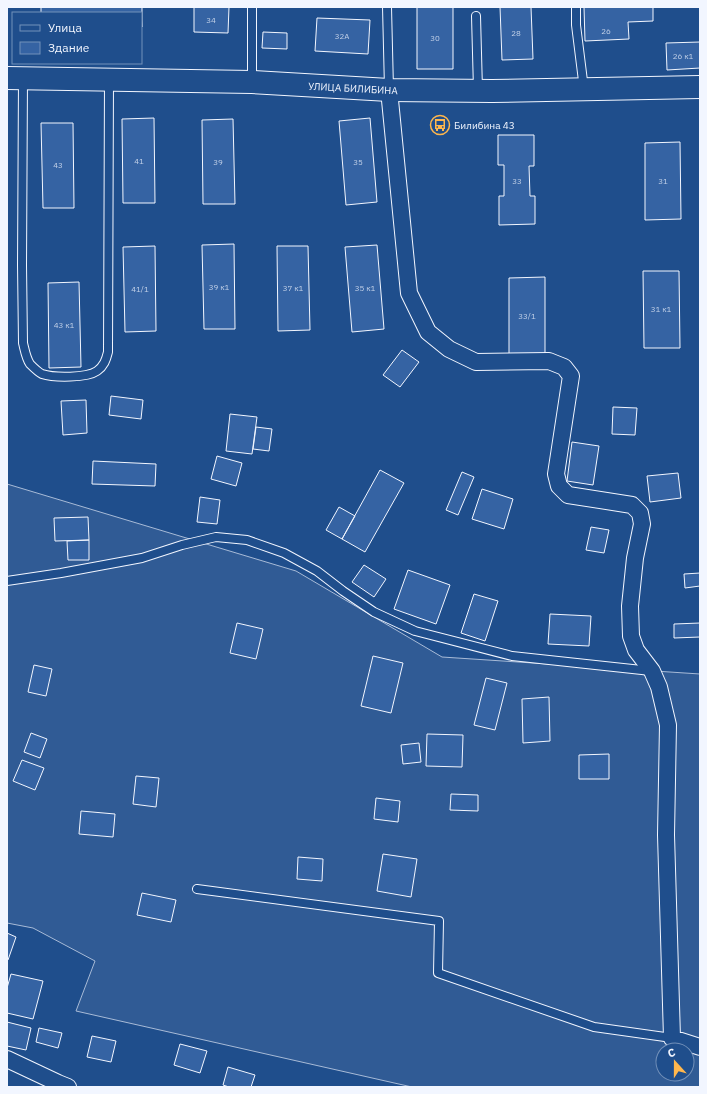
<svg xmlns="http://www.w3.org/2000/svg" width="707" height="1094" viewBox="0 0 707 1094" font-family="'IBM Plex Sans',sans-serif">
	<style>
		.built { fill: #305b95; stroke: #a8bbd7; fill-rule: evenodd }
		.building { fill: #3563a3; stroke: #f2f6ff }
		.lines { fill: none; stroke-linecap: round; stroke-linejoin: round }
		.service-casing { stroke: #f2f6ff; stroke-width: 10 }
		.minor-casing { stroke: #f2f6ff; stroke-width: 18 }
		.secondary-casing { stroke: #f2f6ff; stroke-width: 24 }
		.service { stroke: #1f4e8c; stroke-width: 8 }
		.minor { stroke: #1f4e8c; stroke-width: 16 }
		.secondary { stroke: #1f4e8c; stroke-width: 22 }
		.labels { text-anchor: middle; stroke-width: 3; stroke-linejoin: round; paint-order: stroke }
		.number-label { font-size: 8px; fill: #c3d1e8 }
		.street-label { font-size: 10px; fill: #f2f6ff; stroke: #1f4e8c }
		.poi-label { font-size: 10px; fill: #f2f6ff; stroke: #1f4e8c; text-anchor: start }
	</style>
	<rect width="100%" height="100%" fill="#1f4e8c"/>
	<path class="built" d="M7 484 296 571 442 657 700 674V1087H412L76 1011 95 961 33 928 7 923ZM663 1050H687V1074H663Z"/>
	<path class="building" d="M41 7H142V27L141 13H41Z
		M194 7H229L228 33 194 32Z
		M417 7H453V69H417Z
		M500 7H531L533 59 502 60Z
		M584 7H653V21L628 22 629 39 585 41Z
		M317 18 370 20 368 54 315 51Z
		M263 32 287 33V49L262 48Z
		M700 42V68L667 70 666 43Z
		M154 118 155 203H123L122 119Z
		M370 118 377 202 346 205 339 121Z
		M233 119 235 204H203L202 120Z
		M41 123H73L74 208H43Z
		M498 135H534V166H529L530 196H535V224L499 225V196H504V165H498Z
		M680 142 681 219 645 220V143Z
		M234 244 235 329H204L202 245Z
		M377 245 384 329 352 332 345 247Z
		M155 246 156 331 125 332 123 247Z
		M277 246H308L310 330 278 331Z
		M643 271H679L680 348H644Z
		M545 277V354H509V278Z
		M79 282 81 367 49 368 48 283Z
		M402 350 419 362 400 387 383 375Z
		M111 396 143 400 141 419 109 415Z
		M86 400 87 433 63 435 61 401Z
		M613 407 637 408 635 435 612 434Z
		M230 414 257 417 252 454 226 451Z
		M256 427 272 429 269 451 253 449Z
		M572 442 599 446 593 485 567 481Z
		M217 456 242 463 236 486 211 479Z
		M93 461 156 464 155 486 92 484Z
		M380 470 404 483 365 552 342 539Z
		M462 472 474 477 458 515 446 510Z
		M678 473 681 498 650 502 647 476Z
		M482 489 513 499 504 529 472 519Z
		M200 497 220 500 217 524 197 522Z
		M339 507 355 516 342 539 326 530Z
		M88 517 89 540 55 541 54 518Z
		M591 527 609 530 604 553 586 550Z
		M89 540V560H68L67 541Z
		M364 565 386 579 374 597 352 582Z
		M408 570 450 585 436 624 394 609Z
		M700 573V586L685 588 684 574Z
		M474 594 498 601 485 641 461 633Z
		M550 614 591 616 589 646 548 644Z
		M237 623 263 629 256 659 230 653Z
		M700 623V637L674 638V624Z
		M373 656 403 663 391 713 361 706Z
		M34 665 52 669 46 696 28 692Z
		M486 678 507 683 495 730 474 725Z
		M549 697 550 741 523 743 522 699Z
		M31 733 47 739 40 758 24 752Z
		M427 734 463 735 462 767 426 766Z
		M419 743 421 762 403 764 401 745Z
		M609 754V779H579V755Z
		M22 760 44 768 35 790 13 781Z
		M136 776 159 778 156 807 133 804Z
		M451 794 478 795V811L450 810Z
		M376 798 400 801 398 822 374 819Z
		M81 811 115 814 113 837 79 834Z
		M383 854 417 859 411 897 377 891Z
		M298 857 323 859 322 881 297 879Z
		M142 893 176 900 171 922 137 915Z
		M7 933 16 937 8 960H7Z
		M11 974 43 981 33 1019 7 1013V988Z
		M7 1022 31 1028 26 1050 7 1046Z
		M39 1028 62 1033 58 1048 36 1042Z
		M92 1036 116 1041 111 1062 87 1057Z
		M180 1044 207 1051 200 1073 174 1065Z
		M228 1067 255 1075 251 1087H229L223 1085Z"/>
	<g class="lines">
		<defs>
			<path id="service" d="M387 7 389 89
				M576 7V25L584 89
				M476 16 478 90
				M23 79 22 265 23 343C25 351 26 358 30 364 33 367 38 372 42 374 54 378 87 378 97 371 104 366 106 360 108 352L109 80
				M252 82V7
				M7 581 61 573 142 558 182 545 216 537 247 540 284 553 317 571 343 591 374 612 415 631 512 656 651 671
				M197 889 439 921 438 973 594 1027 672 1038"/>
			<path id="minor" d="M389 90 409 293 428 332 449 349 476 362 549 361 564 367 571 376 556 474 559 486 568 495 632 505 640 513 642 524 635 558 630 606 631 636 636 650 652 671 659 687 668 725 666 835 672 1038 700 1047
				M7 1059 58 1083 68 1087"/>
			<path id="secondary" d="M7 78 252 82 389 90 492 91 700 87"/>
		</defs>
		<use href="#service" class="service-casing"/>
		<use href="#minor" class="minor-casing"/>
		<use href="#secondary" class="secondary-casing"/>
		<use href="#service" class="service"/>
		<use href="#minor" class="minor"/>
		<use href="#secondary" class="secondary"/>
	</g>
	<defs>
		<symbol id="bus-ring" viewBox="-11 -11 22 22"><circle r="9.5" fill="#1f4e8c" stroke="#ffb74d" stroke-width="1.5"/><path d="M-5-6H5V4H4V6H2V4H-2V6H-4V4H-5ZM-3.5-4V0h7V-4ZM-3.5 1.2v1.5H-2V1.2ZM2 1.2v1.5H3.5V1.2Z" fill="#ffb74d"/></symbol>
	</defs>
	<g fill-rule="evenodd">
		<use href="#bus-ring" x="429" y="114" width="22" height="22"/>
	</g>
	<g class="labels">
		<g class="number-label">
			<text x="211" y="23">34</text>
			<text x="606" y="34">26</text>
			<text x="516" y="36">28</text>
			<text x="342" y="39">32А</text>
			<text x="435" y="41">30</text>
			<text x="683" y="59">26 к1</text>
			<text x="139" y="164">41</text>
			<text x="218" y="165">39</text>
			<text x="358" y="165">35</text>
			<text x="58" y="168">43</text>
			<text x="517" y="184">33</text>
			<text x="663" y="184">31</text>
			<text x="219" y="290">39 к1</text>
			<text x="293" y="291">37 к1</text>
			<text x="365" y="291">35 к1</text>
			<text x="140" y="292">41/1</text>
			<text x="661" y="312">31 к1</text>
			<text x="527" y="319">33/1</text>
			<text x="64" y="328">43 к1</text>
		</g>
		<g class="street-label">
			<text transform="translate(353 88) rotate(3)" y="4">УЛИЦА БИЛИБИНА</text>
		</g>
		<g class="poi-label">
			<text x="454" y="129">Билибина 43</text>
		</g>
	</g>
	<rect width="707" height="1094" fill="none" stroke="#f2f6ff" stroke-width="16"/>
	<rect x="12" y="12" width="130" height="52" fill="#1f4e8c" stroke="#7391ba"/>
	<rect x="20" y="25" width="20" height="6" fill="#1f4e8c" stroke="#7391ba"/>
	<text x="48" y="32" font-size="12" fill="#f2f6ff">Улица</text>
	<rect x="20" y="42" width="20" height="12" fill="#3563a3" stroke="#7391ba"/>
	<text x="48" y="52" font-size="12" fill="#f2f6ff">Здание</text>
	<g transform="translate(675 1062) rotate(339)"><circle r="19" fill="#1f4e8c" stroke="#7391ba"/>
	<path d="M0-3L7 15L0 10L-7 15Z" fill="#ffb74d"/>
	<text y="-6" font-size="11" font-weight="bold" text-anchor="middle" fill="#f2f6ff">С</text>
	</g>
</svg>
